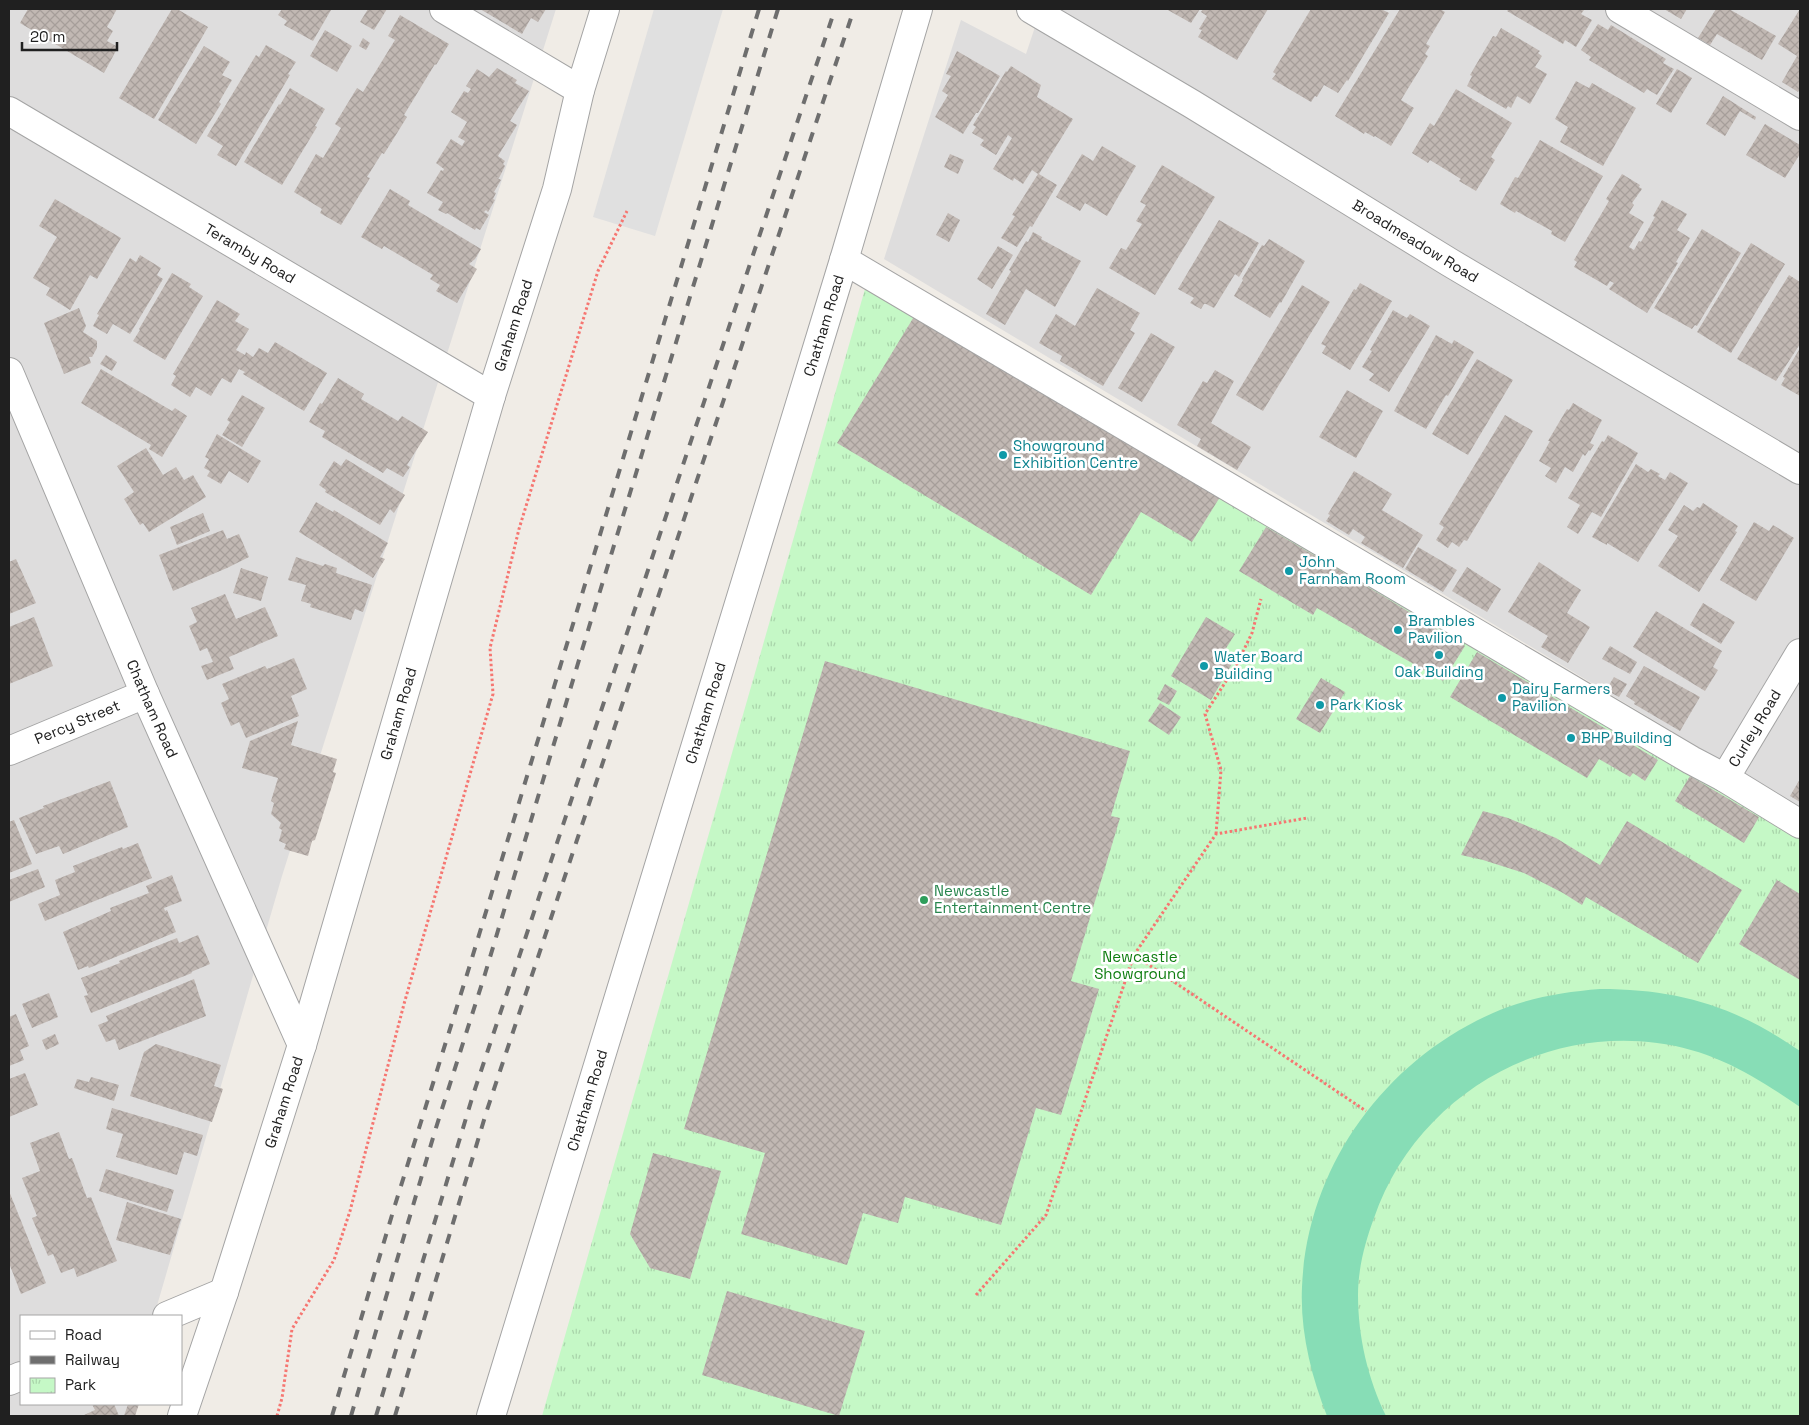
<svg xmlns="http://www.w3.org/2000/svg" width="1809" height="1425" viewBox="0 0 1809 1425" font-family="'Space Grotesk',sans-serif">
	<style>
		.residential { fill: #dedddd }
		.park { fill: url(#park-tufts) }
		.pitch { fill: #87ddb6 }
		.parking { fill: #e0e0e0 }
		.building { fill: url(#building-cross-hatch) }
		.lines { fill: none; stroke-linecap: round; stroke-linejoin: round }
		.minor-casing { stroke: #a4a4a4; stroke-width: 30 }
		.path { stroke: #f67671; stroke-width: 3; stroke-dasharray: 2.5 2.5; stroke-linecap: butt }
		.minor { stroke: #fff; stroke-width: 28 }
		.rail { stroke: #6e6e6e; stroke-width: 4; stroke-dasharray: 10 10; stroke-linecap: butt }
		.culture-dot { fill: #0f9aa8; stroke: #fff; stroke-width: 2 }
		.leisure-dot { fill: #2e9e5b; stroke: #fff; stroke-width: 2 }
		.labels { text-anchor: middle; stroke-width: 5; stroke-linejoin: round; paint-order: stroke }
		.street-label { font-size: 15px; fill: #202020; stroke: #fff }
		.culture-label { font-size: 15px; fill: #0d838f; stroke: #fff; text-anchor: start }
		.leisure-label { font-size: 15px; fill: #27864d; stroke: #fff; text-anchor: start }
		.park-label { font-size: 15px; fill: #0f7d10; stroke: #fff }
	</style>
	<defs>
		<pattern id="park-tufts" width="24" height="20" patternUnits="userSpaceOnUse" patternTransform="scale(1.25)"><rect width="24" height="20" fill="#c5f8c6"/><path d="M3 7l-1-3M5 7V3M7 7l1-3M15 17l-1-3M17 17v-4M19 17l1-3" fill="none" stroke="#a9d4aa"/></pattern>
		<pattern id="building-cross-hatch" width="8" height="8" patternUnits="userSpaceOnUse" patternTransform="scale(1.25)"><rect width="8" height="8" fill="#c1b8b3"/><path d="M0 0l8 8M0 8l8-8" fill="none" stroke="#a69e9a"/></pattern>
	</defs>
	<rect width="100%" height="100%" fill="#f0ece6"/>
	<path class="residential" d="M9 9H556L282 876 154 1316H21V1404H128L125 1416H9Z
		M1041 9H1800V808L884 259 961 20 1026 54Z"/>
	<path class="park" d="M867 282 1800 833V1416H542Z"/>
	<path class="pitch" d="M1600 989C1678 989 1735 1006 1800 1051V1107C1755 1076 1713 1050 1657 1043 1534 1027 1414 1101 1374 1218 1365 1242 1358 1269 1358 1295 1358 1337 1368 1379 1386 1416H1327C1311 1375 1300 1331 1302 1287 1307 1167 1384 1061 1493 1013 1527 998 1563 992 1600 989Z"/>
	<path class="parking" d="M654 9H723L655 236 593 217Z"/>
	<path class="building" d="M28 9H117L107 27 113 31 107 41 118 47 104 73 20 23Z
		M172 9H177L208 27 154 119 119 98Z
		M282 9H329L331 10 313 41 284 25 287 21 278 15Z
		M368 9H387L374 30 360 22Z
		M480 9H546L538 22 531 18 522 34Z
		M1166 9H1200L1191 23Z
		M1203 9H1268L1237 60 1198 37 1202 30 1199 29 1207 16 1201 12Z
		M1311 9H1381L1389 13 1348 81 1347 80 1338 93 1324 85 1317 97 1315 96 1311 102 1272 79 1276 74 1273 72Z
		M1400 9H1440L1445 12 1426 44 1430 46 1425 54 1428 56 1401 100 1414 108 1391 146 1375 136 1374 137 1365 132 1364 134 1335 116Z
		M1509 9H1583L1584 10 1581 14 1592 20 1576 47 1565 40 1563 44 1507 11Z
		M1664 9H1687L1681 19Z
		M1716 9H1729L1776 36 1762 60 1717 34 1710 45 1698 38Z
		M1800 9V89L1798 92 1782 82 1797 56 1778 44Z
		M400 15 449 44 436 65 435 64 404 115 407 117 384 154 382 153 367 177 370 178 341 225 320 213 322 209 294 192 316 154 323 158 341 128 335 124 357 88 363 92 395 40 388 36Z
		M1598 24 1608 30 1611 25 1666 59 1663 63 1674 69 1657 95 1647 89 1644 93 1589 60 1591 57 1581 50Z
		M1501 28 1540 51 1538 53 1542 56 1535 67 1547 74 1530 104 1517 96 1511 108 1508 106 1506 109 1467 86 1472 76 1470 75 1493 36 1496 37Z
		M325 30 352 46 337 72 310 56Z
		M363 38 370 43 366 50 359 46Z
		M266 45 296 62 288 74 290 75 236 166 217 155 223 146 207 136 256 55 259 57Z
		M204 46 230 62 222 75 232 80 219 102 221 104 196 144 158 120Z
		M957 51 1000 76 978 113H976L963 134 935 117 948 95 942 91 951 76 946 74Z
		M1011 66 1041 85 1037 97 1073 119 1039 174 1057 185 1032 227 1030 226 1017 247 1001 238 1015 216 1012 215 1038 174 1032 170 1023 184 1014 178 1013 181 993 169 1012 138 1008 135 996 155 980 145 984 140 972 133 976 127 973 125 1006 71 1007 72Z
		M497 68 517 80 515 83 529 91 510 121 517 125 498 156 505 161 503 164 505 166 499 178 496 177 501 180 494 192 496 193 493 199 495 200 488 212 486 210 484 212 489 215 480 230 476 228 475 230 447 213 446 214 438 210 443 202 427 193 441 170 443 171 444 169 436 163 451 139 462 146 465 141 458 137 467 122 451 112 464 91 468 93 471 89 466 86 477 69 489 77Z
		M1677 69 1692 78 1671 113 1656 104Z
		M1576 81 1589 88 1592 83 1636 108 1603 166 1560 142 1568 127 1555 119Z
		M290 88 325 109 315 126 317 127 282 185 244 162 279 104 280 105Z
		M1456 89 1512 123 1491 157 1495 160 1476 191 1459 181 1461 179 1430 160 1428 163 1412 153 1430 123 1434 126Z
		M1723 96 1756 117 1755 120 1740 111 1725 136 1706 124Z
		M1765 124 1800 145V154L1785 178 1746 155Z
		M1540 140 1603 176 1565 242 1551 234 1552 231 1516 211 1515 213 1500 204 1515 177 1518 178Z
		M1102 146 1136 166 1107 216 1085 203 1080 211 1056 197 1082 154 1093 161Z
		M950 154 964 160 958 174 944 167Z
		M1162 165 1215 197 1155 295 1109 268 1121 248 1126 250 1142 224 1136 221 1146 205 1140 202Z
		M1622 174 1640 185 1639 187 1642 189 1632 203 1634 205 1629 213 1644 222 1629 247 1634 250 1639 241 1641 242 1655 217 1653 216 1662 200 1687 214 1677 230 1690 238 1676 262 1678 263 1647 313 1609 289 1614 283 1610 281 1607 286 1574 267 1577 262 1574 260 1609 201 1606 199Z
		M390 189 410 201 408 205 481 249 475 259 469 264 477 269 457 303 436 291 440 285 430 279 433 275 384 246 382 249 361 237Z
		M55 199 121 238 97 279 90 275 70 310 46 295 50 288 33 278 57 237 39 226Z
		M948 213 960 220 949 242 936 235Z
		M1219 220 1259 243 1239 277 1235 274 1214 308 1206 304H1204L1201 309 1190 303 1194 298 1178 289Z
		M1702 229 1741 253 1697 326 1695 325 1692 329 1654 308Z
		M1033 232 1042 237 1041 239 1081 261 1055 307 1026 289 1005 325 986 314 1011 271 1009 270 1026 241 1028 242Z
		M1269 239 1305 261 1281 303 1280 302 1270 318 1234 296 1243 280 1242 279 1262 245 1264 246Z
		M1751 243 1785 264 1731 353 1697 332Z
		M998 246 1013 255 992 289 977 279Z
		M140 255 161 268 157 275 163 279 130 334 113 324 107 334 93 326 99 315 97 314 130 258 136 262Z
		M172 273 191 284 189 287 203 296 165 360 133 341 140 330 139 329Z
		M1789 275 1800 282V344L1776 381 1737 359Z
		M1360 283 1392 301 1350 370 1322 353 1326 346 1321 344 1354 289 1356 290Z
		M1302 285 1330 302 1263 411 1236 395Z
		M1097 288 1140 313 1130 330 1135 333 1103 386 1060 361 1062 356 1039 343 1056 314 1075 326Z
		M217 300 240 314 235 321 249 329 236 350 245 355 246 352 253 357 259 348 268 353 275 342 327 373 304 411 243 374 245 372 239 369 231 383 222 378 211 396 196 387 190 397 171 385 176 376 173 374Z
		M79 308 86 326 83 332 97 341V348L92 357H89L91 363 64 374 44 323Z
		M1393 310 1407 318 1410 314 1430 326 1389 392 1369 380 1374 374 1362 367 1372 351 1370 350Z
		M915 315 1220 497 1192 542 1141 512 1091 595 837 443Z
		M1151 333 1175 347 1142 402 1118 388Z
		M1436 335 1452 344 1454 340 1474 352 1448 396 1446 395 1426 429 1394 411Z
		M1800 348V396L1781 385 1785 378 1783 377Z
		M106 355 117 362 112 371 100 364Z
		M1477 359 1513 380 1468 455 1432 434Z
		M101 369 172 411 175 408 187 416 162 457 149 449 151 445 81 403Z
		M1215 370 1234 381 1211 423 1251 447 1237 470 1197 446 1201 439 1177 425 1203 381 1207 383Z
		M338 378 364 394 361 399 398 421 402 416 428 432 407 465 410 467 403 477 387 468 383 473 322 437 325 431 309 422 320 403 322 404Z
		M1347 390 1383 411 1356 458 1319 437Z
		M242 395 265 408 242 447 222 435 230 422 227 420Z
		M1573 403 1602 420 1590 443 1594 445 1590 451 1589 450 1585 456 1583 454 1573 472 1565 467 1556 483 1545 476 1551 468 1539 461 1550 441H1548L1567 409 1569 410Z
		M1505 415 1533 431 1467 541 1464 540 1459 547 1452 542 1448 548 1436 540 1444 527 1439 524Z
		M217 434 261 461 248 483 229 471 221 484 207 476 210 471 204 468 209 459 205 457Z
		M1608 435 1638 453 1601 517 1592 512 1578 534 1567 527 1580 505 1568 498 1602 441 1604 442Z
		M146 448 163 475 176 467 184 480 193 475 206 497 149 532 143 523 140 525 124 499 134 492 117 466Z
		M346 459 405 495 394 513 390 509 380 525 325 492 326 490 319 485 334 461 341 466Z
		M1636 464 1648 472 1651 469 1660 474 1658 476 1665 480 1670 472 1688 483 1638 562 1607 543V545L1592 537Z
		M1354 471 1392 494 1382 510 1423 535 1403 568 1361 543 1365 537 1353 529 1349 535 1326 521 1330 515 1328 514Z
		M316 502 333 512 334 510 388 543 380 557 385 559 373 578 299 532Z
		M1703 503 1738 526 1735 531 1737 532 1699 592 1658 566 1678 536 1668 530 1684 505 1693 511 1697 507 1700 508Z
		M203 513 210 531 177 545 170 527Z
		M1754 522 1769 531 1773 525 1794 538 1756 601 1720 580Z
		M1266 527 1383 596 1465 646 1443 681 1317 608 1313 615 1239 571Z
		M223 530 227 539 239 534 249 557 227 568 173 591 159 555Z
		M1418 547 1457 570 1443 592 1405 569Z
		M296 557 323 566 325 564 337 568 336 573 372 585 363 612 355 609 351 620 310 607 311 604 301 601 306 585 288 580Z
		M16 559 36 603 9 614V562Z
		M1539 562 1581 590 1567 613 1590 627 1568 663 1541 647 1548 636 1508 612Z
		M1467 567 1501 589 1487 612 1452 591Z
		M241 568 268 577 261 601 233 593Z
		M225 594 236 619 265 607 278 636 229 657 234 669 207 680 201 666 213 662 207 648 200 651 189 626 197 622 191 608Z
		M1703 603 1735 622 1721 644 1690 625Z
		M1656 611 1722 651 1713 667 1718 670 1705 691 1633 647Z
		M34 617 53 666 9 684V627Z
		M1206 617 1235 634 1225 650 1236 657 1211 700 1171 676Z
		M1610 646 1637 662 1630 674 1602 659Z
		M1477 652 1658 760 1645 781 1633 773 1630 777 1599 759 1587 778 1450 697Z
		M294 658 307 689 291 696 299 716 246 738 239 722 231 726 221 703 229 699 222 684 265 666 267 669Z
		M825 661 1130 751 1111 816 1120 818 1071 981 1099 989 1061 1115 1036 1108 1001 1225 905 1197 898 1223 863 1213 847 1265 741 1234 765 1153 684 1129Z
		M1644 666 1700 697 1680 731 1634 704 1635 702 1626 696Z
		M1614 677 1627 684 1619 697 1606 690Z
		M1321 678 1345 692 1320 733 1296 719Z
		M1165 684 1177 691 1169 705 1157 699Z
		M1160 703 1181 717 1169 735 1148 721Z
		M298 721 291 745 337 759 333 772 336 773 315 840 312 841 308 856 284 849 286 844 279 841 282 830 279 828 281 823 271 814 274 803 271 801 278 778 242 768 250 741Z
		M1690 776 1759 817 1744 843 1675 801Z
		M1800 779V802L1790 796Z
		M110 781 128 827 63 854 59 846 36 854 19 818 44 808 43 806Z
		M1483 811 1508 818 1556 838 1600 865 1627 821 1742 890 1698 963 1586 897 1582 905 1563 893 1524 873 1483 860 1461 855Z
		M14 820 32 864 9 873V822Z
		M138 843 152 878 45 921 38 904 60 895 55 880 75 872 73 866 122 847 123 849Z
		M38 869 45 887 9 902V880Z
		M172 875 182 901 164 908 165 911 167 910 176 932 89 968 88 966 78 970 63 932 111 911 110 908 149 893 146 886Z
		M1777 880 1800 894V980L1739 944Z
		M198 935 210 964 191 972 192 973 91 1013 84 996 88 995 81 978 120 963 119 961 177 938 179 943Z
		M194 979 206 1016 119 1050 115 1039 106 1042 98 1025 108 1021 106 1016Z
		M49 993 58 1017 32 1028 22 1004Z
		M16 1014 29 1046 20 1050 24 1060 9 1066V1017Z
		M55 1034 59 1044 46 1050 42 1040Z
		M156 1044 221 1065 214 1086 223 1089 212 1122 130 1096 144 1052Z
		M25 1073 38 1105 9 1117V1079Z
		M91 1077 119 1085 114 1101 74 1088 77 1079 89 1082Z
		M112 1108 203 1135 197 1156 184 1152 177 1175 116 1157 123 1134 106 1129Z
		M59 1132 69 1159 72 1158 87 1198 91 1197 117 1261 77 1277 74 1268 61 1273 53 1254 48 1256 32 1218 37 1216 22 1178 40 1171 30 1143Z
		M653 1153 721 1171 690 1279 650 1268 630 1234Z
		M106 1169 174 1190 167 1212 99 1191Z
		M9 1191 46 1283 21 1294 9 1263Z
		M127 1202 181 1219 170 1255 116 1240Z
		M727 1291 865 1331 839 1416 702 1375Z
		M92 1404H114L119 1416H82L95 1410Z
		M128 1404H139L135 1416H124Z"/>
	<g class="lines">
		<defs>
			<g id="minor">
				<path d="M444 9 580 90"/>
				<path id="s1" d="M1031 9 1192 104 1449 262 1800 470"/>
				<path d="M1620 9 1800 116"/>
				<path id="s2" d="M9 111 491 396"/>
				<path d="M844 260 1691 760 1725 778 1800 824"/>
				<path id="s3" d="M9 372 145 694 302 1045"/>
				<path id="s4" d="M9 751 145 694"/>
				<path id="s5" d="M1725 778 1800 653"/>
				<path d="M167 1316 224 1292"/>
				<path d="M9 1381 21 1376"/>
				<path id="s6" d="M182 1416 224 1292 302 1045 491 396 557 189 580 90 605 9"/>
				<path id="s7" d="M491 1416 844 260 918 9"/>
			</g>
		</defs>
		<use href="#minor" class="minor-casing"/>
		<path class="path" d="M1216 834 1221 770 1205 714 1237 664 1252 633 1261 599
			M1134 955 1216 834 1307 818
			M976 1295 1046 1215 1134 955 1366 1111
			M277 1416 282 1398 292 1329 334 1260 350 1211 404 1004 493 694 490 648 519 529 598 271 627 211"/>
		<use href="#minor" class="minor"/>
		<path class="rail" d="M332 1416 395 1205 469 968 759 9
			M351 1416 435 1131 485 974 582 650 778 9
			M376 1416 473 1095 835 9
			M395 1416 487 1110 854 9"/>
	</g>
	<g class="culture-dot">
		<circle cx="1003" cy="455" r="5"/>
		<circle cx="1289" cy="571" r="5"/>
		<circle cx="1398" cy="630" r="5"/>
		<circle cx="1439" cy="655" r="5"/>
		<circle cx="1204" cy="666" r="5"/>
		<circle cx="1502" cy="698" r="5"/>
		<circle cx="1320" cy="705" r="5"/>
		<circle cx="1571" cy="738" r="5"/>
	</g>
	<circle class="leisure-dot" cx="924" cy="900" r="5"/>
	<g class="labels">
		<g class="street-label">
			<text dy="5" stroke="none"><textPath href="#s1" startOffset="449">Broadmeadow Road</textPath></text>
			<text dy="5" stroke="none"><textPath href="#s2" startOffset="280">Teramby Road</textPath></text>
			<text dy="5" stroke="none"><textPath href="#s7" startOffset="1140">Chatham Road</textPath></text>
			<text dy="5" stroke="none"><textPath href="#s6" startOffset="1140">Graham Road</textPath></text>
			<text dy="5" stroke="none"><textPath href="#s3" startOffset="366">Chatham Road</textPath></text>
			<text dy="5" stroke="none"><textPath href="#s7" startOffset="735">Chatham Road</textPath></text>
			<text dy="5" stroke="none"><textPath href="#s6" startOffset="735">Graham Road</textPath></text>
			<text dy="5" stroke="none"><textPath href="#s4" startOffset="74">Percy Street</textPath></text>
			<text dy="5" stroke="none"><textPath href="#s5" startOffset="58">Curley Road</textPath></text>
			<text dy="5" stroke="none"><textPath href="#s7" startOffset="330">Chatham Road</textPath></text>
			<text dy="5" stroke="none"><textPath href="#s6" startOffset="330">Graham Road</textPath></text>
		</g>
		<g class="culture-label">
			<text x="1013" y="451">Showground<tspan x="1013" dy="17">Exhibition Centre</tspan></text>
			<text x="1299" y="567">John<tspan x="1299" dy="17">Farnham Room</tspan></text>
			<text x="1408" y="626">Brambles<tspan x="1408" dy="17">Pavilion</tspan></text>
			<text x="1214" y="662">Water Board<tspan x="1214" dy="17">Building</tspan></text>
			<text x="1439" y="677" text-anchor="middle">Oak Building</text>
			<text x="1512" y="694">Dairy Farmers<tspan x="1512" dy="17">Pavilion</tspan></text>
			<text x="1330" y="710">Park Kiosk</text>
			<text x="1581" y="743">BHP Building</text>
		</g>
		<g class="leisure-label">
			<text x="934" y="896">Newcastle<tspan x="934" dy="17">Entertainment Centre</tspan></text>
		</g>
		<g class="park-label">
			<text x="1140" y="962">Newcastle<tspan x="1140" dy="17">Showground</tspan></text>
		</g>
	</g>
	<rect width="1809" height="1425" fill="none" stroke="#202020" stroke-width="20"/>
	<rect x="20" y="1315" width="162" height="90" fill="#ffffff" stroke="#a6a6a6"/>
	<rect x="30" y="1331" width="25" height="8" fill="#ffffff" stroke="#a6a6a6"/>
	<text x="65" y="1340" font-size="15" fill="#202020">Road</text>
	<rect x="30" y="1356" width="25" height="8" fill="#6e6e6e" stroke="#a6a6a6"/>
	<text x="65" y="1365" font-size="15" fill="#202020">Railway</text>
	<rect x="30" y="1378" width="25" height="15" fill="url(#park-tufts)" stroke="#a6a6a6"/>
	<text x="65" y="1390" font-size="15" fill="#202020">Park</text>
	<path d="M22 42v8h95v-8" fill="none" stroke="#202020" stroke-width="2.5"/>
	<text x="30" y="42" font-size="15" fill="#202020" stroke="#ffffff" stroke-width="4" paint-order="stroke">20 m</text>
</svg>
